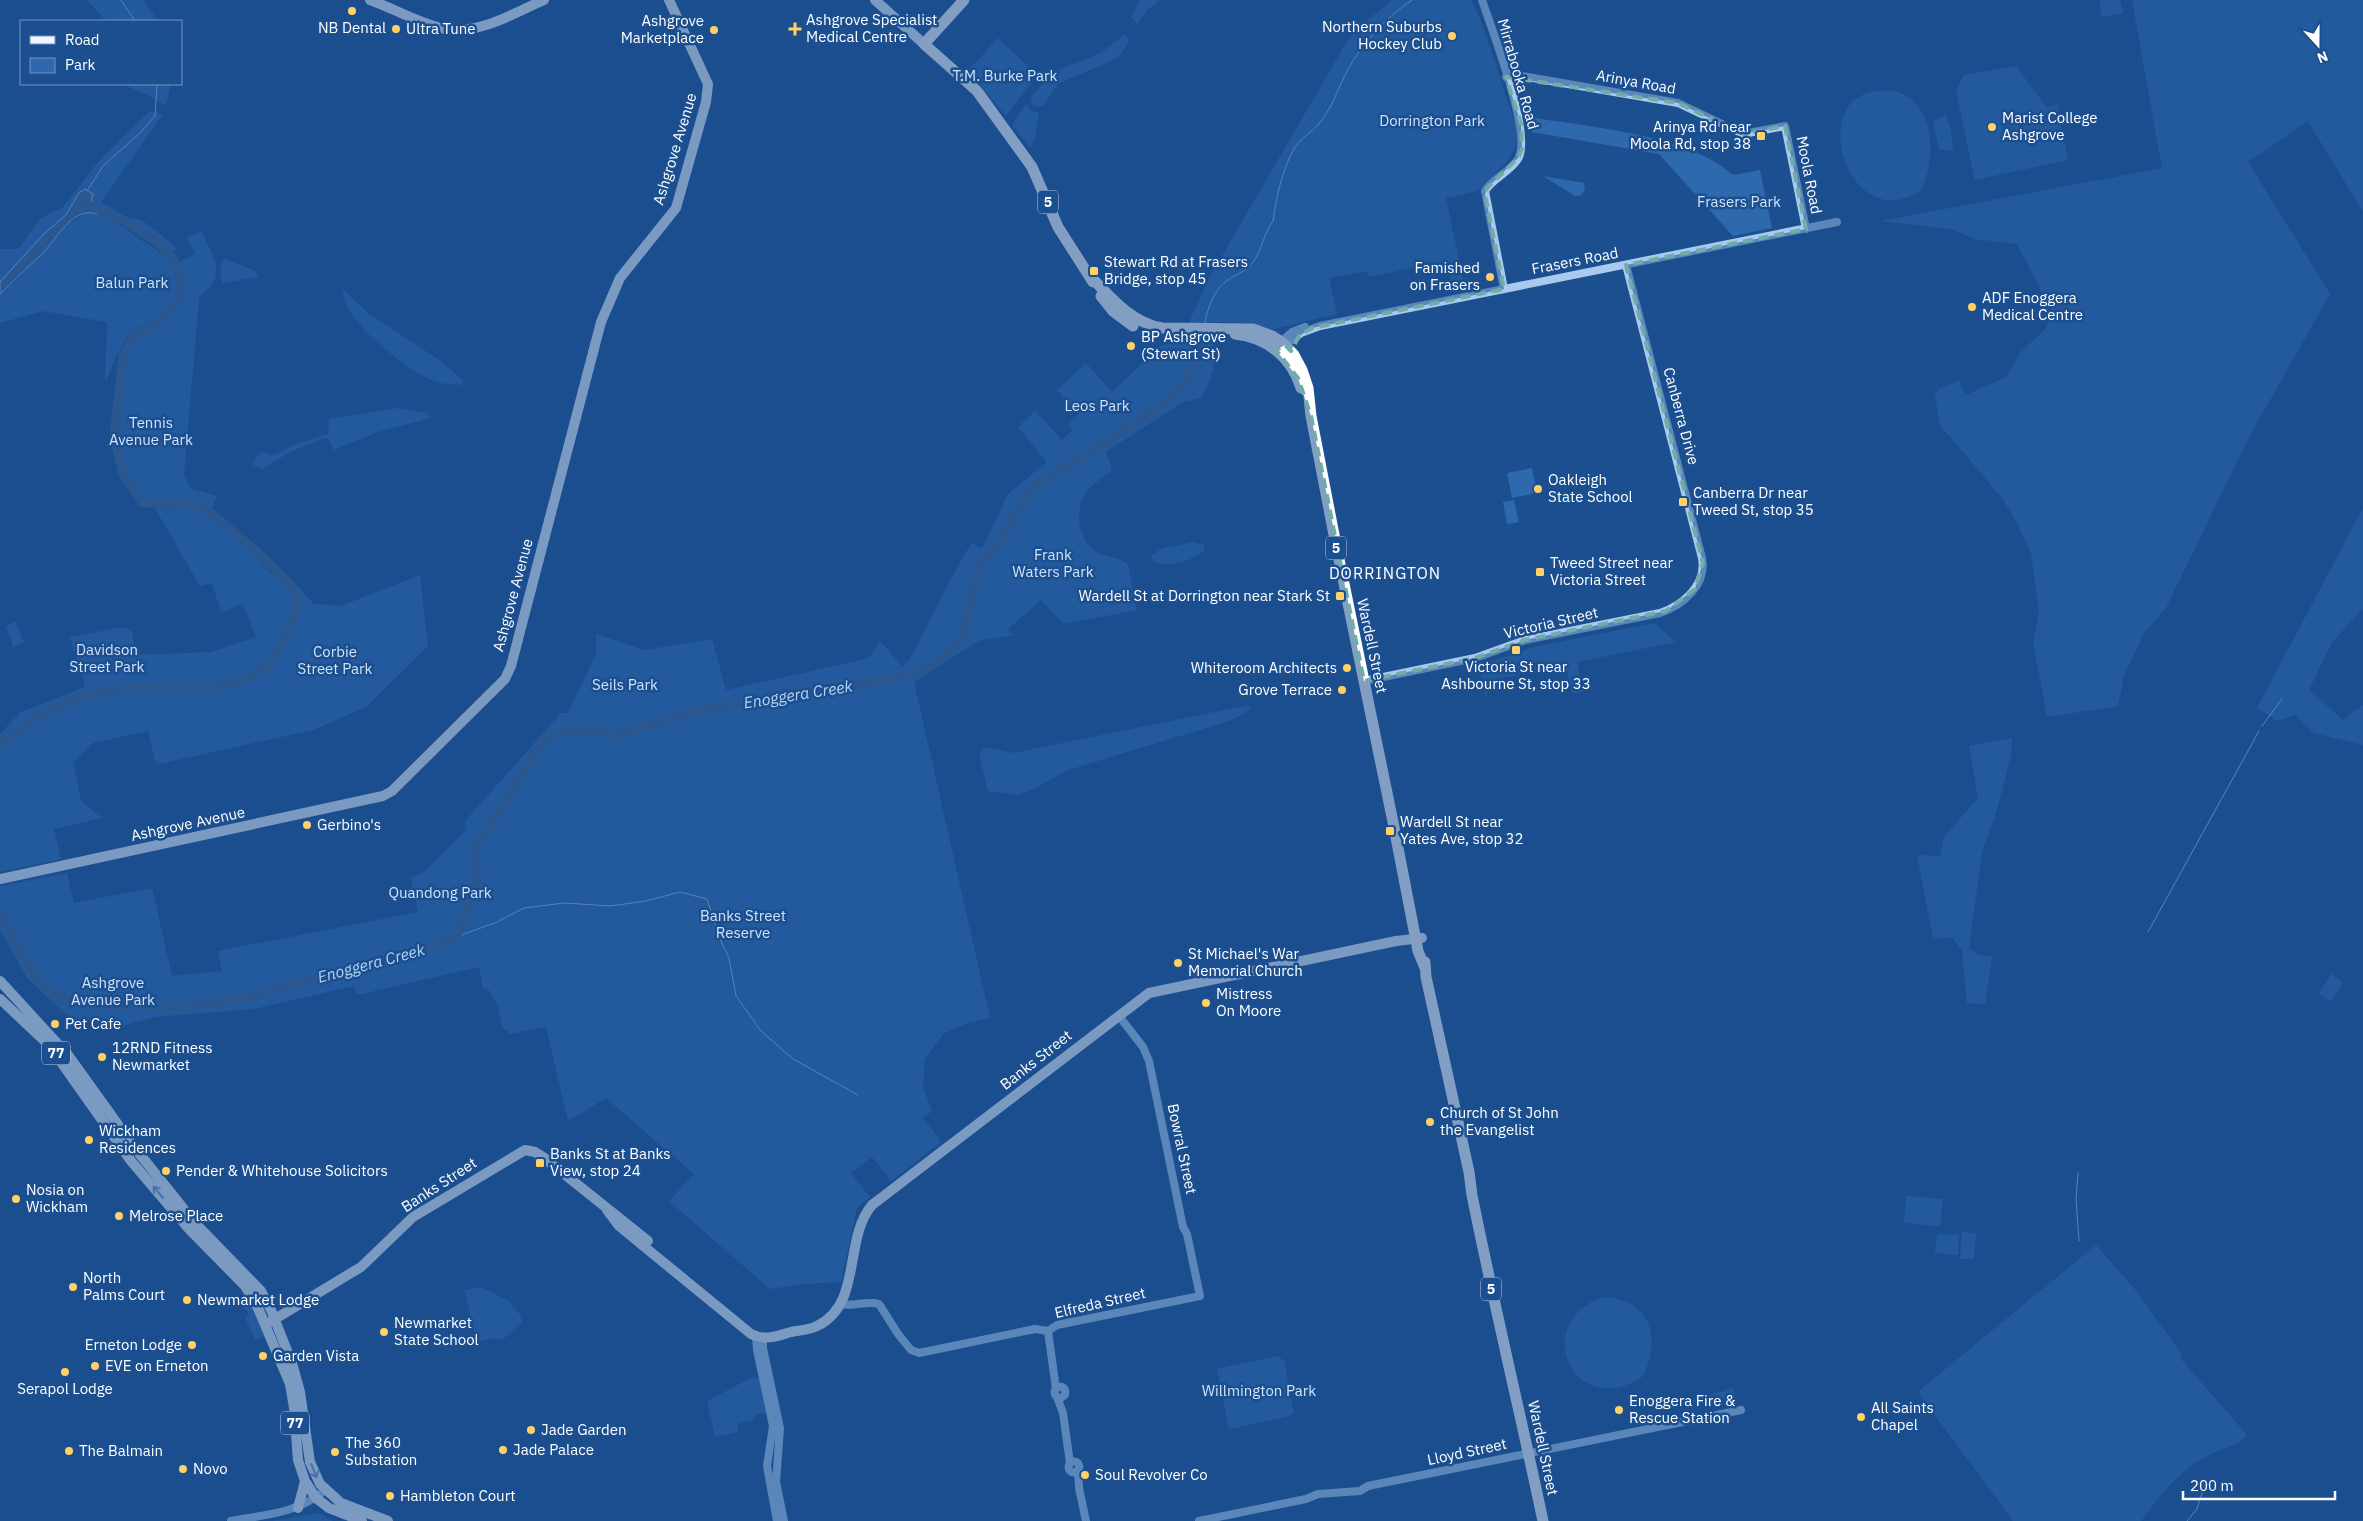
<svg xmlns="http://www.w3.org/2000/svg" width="2363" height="1521" viewBox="0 0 2363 1521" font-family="'IBM Plex Sans',sans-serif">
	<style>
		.green { fill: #2e69ad }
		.water { fill: #3c6290; stroke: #9cc4f0 }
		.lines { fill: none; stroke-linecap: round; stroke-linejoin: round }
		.stream { stroke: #9cc4f0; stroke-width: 1 }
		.river { stroke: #3c6290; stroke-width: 9 }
		.minor { stroke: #a9c9ee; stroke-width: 8 }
		.major { stroke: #f0f6ff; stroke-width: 10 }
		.highway { stroke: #fff; stroke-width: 11 }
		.oneway { stroke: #7b9ac1 }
		.marked { fill: none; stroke: #6fada8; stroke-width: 4; stroke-dasharray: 10 6; stroke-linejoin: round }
		.poi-dot { fill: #ffd166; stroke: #1b4f8f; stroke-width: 2 }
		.labels { text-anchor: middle; stroke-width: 5; stroke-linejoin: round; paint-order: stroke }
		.shield { fill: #1b4f8f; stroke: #bbcadd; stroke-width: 1 }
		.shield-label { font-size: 14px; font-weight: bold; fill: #fff }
		.poi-label { font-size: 15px; fill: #fff; stroke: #1b4f8f; text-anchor: start }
		.street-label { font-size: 15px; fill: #fff; stroke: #1b4f8f }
		.park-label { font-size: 15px; fill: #cfe3fa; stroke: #1b4f8f }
		.neighbourhood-label { font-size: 16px; letter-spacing: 1px; fill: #fff; stroke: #1b4f8f }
		.water-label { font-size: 16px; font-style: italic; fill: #b5d3f5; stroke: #1b4f8f }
	</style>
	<rect width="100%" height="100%" fill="#1b4f8f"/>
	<path class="green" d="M87 0H143L156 18 162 21H106Z
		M1140 0H1160L1147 10 1137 24 1131 17Z
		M1392 0H1471L1482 23 1516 127 1517 138 1515 149 1507 162 1478 191 1446 198 1465 289 1453 291 1447 261 1368 277 1367 271 1329 278 1337 314 1270 330 1251 323 1219 322 1214 340 1213 371 1202 398 1183 402 1110 449 1106 452 1112 470C1104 477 1092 484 1086 493 1073 512 1078 543 1100 554 1110 558 1120 557 1128 565L1137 610 1064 624 1041 600 1008 629 1013 635 978 641 914 682 990 1018 967 1023 943 1034 925 1059 923 1087 932 1111 923 1118 941 1142 891 1181 872 1157 851 1173 870 1197 857 1208 841 1282 802 1284 770 1289 669 1201 694 1174 606 1098 568 1121 546 1027 509 1034 508 1030 503 1029 497 1003 488 989 483 988 479 967 357 995 354 986 254 1009 154 1017 110 1030 90 1021 81 1028 28 979 0 930V886L67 873 74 903 152 888 172 976 222 971 218 951 418 912 411 878 424 872 467 829 465 821 561 713H568L596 654V634L644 650 712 639 726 690 866 659 872 654 880 641 902 666 909 661 962 558 972 543 982 549 1008 494 1047 462 1018 427 1035 411 1062 440 1073 430 1068 424 1079 414 1057 390 1086 363 1112 392 1161 346 1170 343 1185 342 1191 318 1208 280 1346 43 1362 25Z
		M2099 0H2120L2123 13 2102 17Z
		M2132 0H2363V212L2308 121 2248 162 2330 294 2249 437 2166 608 2144 633 2124 676 2118 706 2047 717 2033 642 2039 613 2031 553 2016 521 2002 498 1940 425 1935 395 1939 389 1959 381 1966 395 2006 377 2021 352 2046 328 2051 310 2017 244 1975 239 1951 229 1881 221 2162 168Z
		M1124 35 1128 37V43L1122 53 1113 60 1058 84 1042 107 1032 105 1031 97 1053 72 1101 53Z
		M998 38 1035 73 1033 81 1006 116 968 71Z
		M2016 66 2046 107 2057 105 2068 160 1975 180 1956 91 1964 75Z
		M123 84H171L166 104 163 105 153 98Z
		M1890 90C1935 98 1938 157 1921 190 1858 234 1815 127 1857 98 1867 91 1879 91 1890 90Z
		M1026 104 1032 111 1039 113 1035 138 1030 148 1012 125Z
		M150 111 163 114 101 202 126 217 143 221 170 242 176 249 172 253C150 232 122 219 95 206L91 198 79 193 66 215 44 234 0 282V249H18L41 218 63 207 99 161Z
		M1946 115 1951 131 1953 150H1939L1933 121Z
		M1528 117C1588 127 1688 134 1733 175L1760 170 1772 228 1733 236 1659 154 1532 132Z
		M1543 176 1584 183 1585 190 1581 195 1575 196Z
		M87 213C108 212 128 231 144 242 150 246 158 250 163 255 188 277 177 305 152 321 143 326 133 329 127 338 117 351 112 368 105 383L107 322 43 311 0 323V294L16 281 34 260 40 257 63 227Z
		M201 231C208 246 223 267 213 283 210 289 203 293 199 297L184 475 191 489 217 496 210 514 193 503H143C137 494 128 484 124 475 110 447 115 366 131 340 135 334 143 331 150 327 180 308 187 290 172 257L179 262 195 254 187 238Z
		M225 259 256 271 258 277 223 283 221 279V263Z
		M345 291 369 314 438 359 463 380V383L460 385C451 384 441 384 433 381 407 369 344 322 343 292Z
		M399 408 427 413 430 418 378 432 334 450 328 439 324 438 290 452 262 469 252 464 261 452 271 455 277 454 293 445 328 434 329 419Z
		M1532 468 1537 493 1512 498 1507 473Z
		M1514 500 1519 522 1507 524 1503 502Z
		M195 506 244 545 273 575 288 576 314 604 341 606 420 575 428 646 366 707 313 730 159 764 155 760 148 731 93 743 73 763 81 801 102 818 54 829 61 859 0 872V734L21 712 85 687 70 637 124 627 132 632 135 655 211 652 256 637 243 604 221 612 212 583 200 586 155 508Z
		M2363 508V609L2332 642 2309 690 2343 720 2363 705V745L2314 733 2295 715 2278 721 2257 708Z
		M1192 542 1204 545V550C1195 561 1161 570 1151 559L1152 555 1161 549Z
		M16 622 24 643 13 647 6 626Z
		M1654 623 1676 642 1577 662 1584 692 1572 694 1566 665 1497 679 1485 696 1479 666 1533 647Z
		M1249 705 1251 707 1245 713 1229 721 1068 770 1034 789 1018 795 988 791 979 754 985 747 1013 753Z
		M2012 738 2011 755 1996 813 1982 852 1969 948 1979 955 1992 957 1985 1004 1967 1003 1962 951 1952 937 1933 939 1917 855 1940 856 1944 837 1978 798 1969 746Z
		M2331 974 2343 982 2331 1001 2319 994Z
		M1906 1196 1943 1199 1940 1226 1904 1223Z
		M1962 1232 1976 1233 1974 1259H1960Z
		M1937 1234 1959 1235 1958 1255 1935 1253Z
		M2096 1245 2137 1292 2182 1355 2180 1358 2247 1435C2236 1448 2221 1448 2207 1456 2178 1471 2160 1496 2141 1521H2013L1919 1394 1920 1390Z
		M480 1287 510 1301 513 1308 521 1315 522 1323 502 1340 495 1338 477 1342 464 1289 467 1290Z
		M1603 1297C1650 1299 1662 1337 1643 1376 1576 1423 1528 1324 1603 1297Z
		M249 1300 266 1336 255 1340 245 1317 248 1315V1312L239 1305Z
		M1278 1356 1284 1361 1294 1413 1290 1416 1229 1429 1217 1369Z
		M753 1377 759 1379 766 1413 757 1414 752 1421 737 1424 738 1432 715 1437 707 1401Z
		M1733 1387 1735 1395 1731 1397 1685 1406C1697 1394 1719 1395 1733 1387Z
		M311 1514H321L333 1521H272Z"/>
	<path class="water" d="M85 189 93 194 91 203 101 209 98 214C71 205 54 244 39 257 26 268 13 282 0 294V282L44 234 66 215 79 193Z"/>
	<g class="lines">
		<path class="stream" d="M121 0 135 21
			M87 191 103 166 140 133 155 116 157 84
			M1205 323C1207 308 1215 288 1228 280 1243 270 1246 273 1257 256 1263 244 1265 232 1273 221 1276 199 1282 170 1293 151 1300 137 1313 133 1321 121 1332 107 1337 92 1344 77 1358 48 1386 17 1412 0
			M1202 347 1203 334
			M2262 726 2282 699
			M2148 932 2259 731
			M456 937 497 922 524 908 564 903 610 906 646 901 680 892 707 899 720 939 729 958 736 996 761 1031 793 1059 858 1095
			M2078 1173 2076 1199 2079 1241
			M2187 1521 2197 1509 2206 1480"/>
		<path class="river" d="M0 746C29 717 62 701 102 692 151 680 230 704 269 663 278 654 284 638 289 627 292 620 298 610 298 602 298 587 256 551 244 541 232 531 207 507 192 503 182 501 156 503 143 503L123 474 114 436 123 356 133 338 159 321 179 298 180 275 172 257 156 241 122 220 91 206
			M0 913C17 946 35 994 75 1003L184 1007 247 998 360 965 418 953 456 937 477 881 475 849 541 745 552 736 567 731 599 730 615 736 686 714 785 694 886 680 924 669 940 660 961 642 980 562 996 547 1025 498 1039 483 1096 449 1173 396C1188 382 1194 366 1202 347"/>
		<path class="minor" d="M1482 0C1492 30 1533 135 1518 159 1510 172 1493 178 1485 191L1504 289
			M1506 77 1516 75 1678 103 1743 134 1785 126 1806 229
			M1281 342 1292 332 1305 327
			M1285 345 1301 333 1320 326 1837 222
			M1364 681 1475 658 1525 640 1660 613C1683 605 1707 585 1702 558L1626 265
			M841 1304C854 1307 867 1300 879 1304L898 1334 911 1350 919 1353 1035 1329 1048 1331
			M1048 1331 1057 1325 1200 1296 1187 1234 1183 1227 1149 1061 1143 1047 1119 1016
			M1048 1331 1056 1389
			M756 1337 757 1350 773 1426 767 1466 777 1521
			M763 1338V1348L780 1428 776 1482 784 1521
			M1054.5 1392a5.5 5.5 0 1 1 11 0a5.5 5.5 0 1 1-11 0Z
			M1057 1397 1063 1413 1070 1463
			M1068.5 1467a5.5 5.5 0 1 1 11 0a5.5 5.5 0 1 1-11 0Z
			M1078 1470 1079 1488 1086 1521
			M231 1521C264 1515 299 1513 325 1490
			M1199 1521 1306 1499 1318 1494 1360 1491 1368 1486 1741 1410"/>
		<path class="major" d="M370 0C395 9 420 24 445 29 479 35 514 13 544 0
			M875 0 924 44
			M0 879 383 796 392 791 505 679 511 666 601 322 620 278 676 208 706 102 708 84 669 0
			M0 981 68 1055 134 1147 195 1223 261 1291 271 1310 292 1363 300 1392 310 1462 320 1484 341 1503 388 1521
			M0 999 49 1045 131 1161 189 1229 245 1286 258 1308 290 1384 294 1408 298 1460 305 1481 316 1498 329 1508 362 1521
			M607 1210 619 1226 751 1334C765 1341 777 1336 791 1332 800 1330 809 1330 817 1326 863 1304 843 1239 872 1205L1149 993 1396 941 1422 938
			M270 1322 361 1267 413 1217 525 1150 535 1152 543 1157 648 1241
			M298 1508 305 1481"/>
		<path class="highway" d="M964 0 924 44 977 91 1032 167 1058 227 1093 282
			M1091 277C1111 298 1132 323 1162 328L1253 329 1272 336 1283 343 1294 355 1302 370 1308 388 1311 416 1335 540 1393 822 1418 951 1425 968
			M1101 296 1113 311 1133 326
			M1235 334C1267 337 1292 358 1301 388
			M1425 962 1426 977 1469 1172 1472 1195C1494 1305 1520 1412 1543 1521"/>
	</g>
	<defs><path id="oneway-shaft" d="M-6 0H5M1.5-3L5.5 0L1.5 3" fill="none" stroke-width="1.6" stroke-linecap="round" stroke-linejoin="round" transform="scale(1.25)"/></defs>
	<g class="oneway">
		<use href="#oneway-shaft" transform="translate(158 1192) rotate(-130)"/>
		<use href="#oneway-shaft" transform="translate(314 1471) rotate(68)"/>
	</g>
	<path d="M0 0H2363V1521H0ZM1506 77 1678 103 1743 134 1785 126 1806 229 1626 265 1703 563 1695 589 1666 611 1525 640 1475 658 1364 681 1311 416 1298 378 1276 350 1285 345 1291 351 1299 336 1312 328 1504 289 1485 195 1487 188 1518 158 1522 149 1521 124Z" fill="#1b4f8f" fill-opacity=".55" fill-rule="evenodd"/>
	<path class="marked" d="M1506 77 1678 103 1743 134 1785 126 1806 229 1626 265 1703 563 1695 589 1666 611 1525 640 1475 658 1364 681 1311 416 1298 378 1276 350 1285 345 1291 351 1299 336 1312 328 1504 289 1485 195 1487 188 1518 158 1522 149 1521 124Z"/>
	<g class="poi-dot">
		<circle cx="352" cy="11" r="5"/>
		<circle cx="396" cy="29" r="5"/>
		<path d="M792.5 21.5h5v5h5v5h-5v5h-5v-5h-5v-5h5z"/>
		<circle cx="714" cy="30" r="5"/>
		<circle cx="1452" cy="36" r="5"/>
		<circle cx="1992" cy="127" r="5"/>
		<rect x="1756" y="131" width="10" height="10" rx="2.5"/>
		<rect x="1089" y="266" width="10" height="10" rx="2.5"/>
		<circle cx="1490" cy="277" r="5"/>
		<circle cx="1972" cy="307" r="5"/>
		<circle cx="1131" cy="346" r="5"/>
		<circle cx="1538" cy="489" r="5"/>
		<rect x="1678" y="497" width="10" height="10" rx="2.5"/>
		<rect x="1535" y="567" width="10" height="10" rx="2.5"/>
		<rect x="1335" y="591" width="10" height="10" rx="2.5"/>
		<rect x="1511" y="645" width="10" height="10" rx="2.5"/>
		<circle cx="1347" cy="668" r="5"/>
		<circle cx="1342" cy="690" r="5"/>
		<circle cx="307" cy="825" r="5"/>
		<rect x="1385" y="826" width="10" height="10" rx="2.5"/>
		<circle cx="1178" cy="963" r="5"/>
		<circle cx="1206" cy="1003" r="5"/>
		<circle cx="55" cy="1024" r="5"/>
		<circle cx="102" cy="1057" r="5"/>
		<circle cx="1430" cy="1122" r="5"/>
		<circle cx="89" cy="1140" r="5"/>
		<rect x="535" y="1158" width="10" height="10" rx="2.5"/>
		<circle cx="166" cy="1171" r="5"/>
		<circle cx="16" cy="1199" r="5"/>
		<circle cx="119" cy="1216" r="5"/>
		<circle cx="73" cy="1287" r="5"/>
		<circle cx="187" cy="1300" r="5"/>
		<circle cx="384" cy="1332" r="5"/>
		<circle cx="192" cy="1345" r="5"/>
		<circle cx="263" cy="1356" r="5"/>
		<circle cx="95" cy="1366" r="5"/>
		<circle cx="65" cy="1372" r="5"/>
		<circle cx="1619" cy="1410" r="5"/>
		<circle cx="1861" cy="1417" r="5"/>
		<circle cx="531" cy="1430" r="5"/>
		<circle cx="503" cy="1450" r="5"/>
		<circle cx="69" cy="1451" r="5"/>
		<circle cx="335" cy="1452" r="5"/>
		<circle cx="183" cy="1469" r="5"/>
		<circle cx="1085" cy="1475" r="5"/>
		<circle cx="390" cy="1496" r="5"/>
	</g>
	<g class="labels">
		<g class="shield">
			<rect x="1038" y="190.5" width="20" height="23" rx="4"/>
			<rect x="1326" y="536.5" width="20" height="23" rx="4"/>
			<rect x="42" y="1041.5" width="28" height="23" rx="4"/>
			<rect x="1481" y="1277.5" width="20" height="23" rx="4"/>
			<rect x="281" y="1411.5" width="28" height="23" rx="4"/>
		</g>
		<g class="shield-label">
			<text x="1048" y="207">5</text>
			<text x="1336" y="553">5</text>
			<text x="56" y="1058">77</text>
			<text x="1491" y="1294">5</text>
			<text x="295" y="1428">77</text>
		</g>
		<g class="poi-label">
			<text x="806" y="25">Ashgrove Specialist<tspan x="806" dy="17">Medical Centre</tspan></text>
			<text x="704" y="26" text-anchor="end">Ashgrove<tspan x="704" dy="17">Marketplace</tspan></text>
			<text x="1442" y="32" text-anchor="end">Northern Suburbs<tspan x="1442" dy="17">Hockey Club</tspan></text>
			<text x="352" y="33" text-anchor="middle">NB Dental</text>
			<text x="406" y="34">Ultra Tune</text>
			<text x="2002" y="123">Marist College<tspan x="2002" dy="17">Ashgrove</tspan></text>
			<text x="1751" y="132" text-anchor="end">Arinya Rd near<tspan x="1751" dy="17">Moola Rd, stop 38</tspan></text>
			<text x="1104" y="267">Stewart Rd at Frasers<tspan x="1104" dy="17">Bridge, stop 45</tspan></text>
			<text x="1480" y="273" text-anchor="end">Famished<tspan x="1480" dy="17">on Frasers</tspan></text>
			<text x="1982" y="303">ADF Enoggera<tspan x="1982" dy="17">Medical Centre</tspan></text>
			<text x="1141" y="342">BP Ashgrove<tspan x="1141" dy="17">(Stewart St)</tspan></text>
			<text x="1548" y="485">Oakleigh<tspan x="1548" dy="17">State School</tspan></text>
			<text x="1693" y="498">Canberra Dr near<tspan x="1693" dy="17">Tweed St, stop 35</tspan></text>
			<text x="1550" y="568">Tweed Street near<tspan x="1550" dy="17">Victoria Street</tspan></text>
			<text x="1330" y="601" text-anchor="end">Wardell St at Dorrington near Stark St</text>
			<text x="1516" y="672" text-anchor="middle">Victoria St near<tspan x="1516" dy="17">Ashbourne St, stop 33</tspan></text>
			<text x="1337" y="673" text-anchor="end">Whiteroom Architects</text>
			<text x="1332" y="695" text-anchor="end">Grove Terrace</text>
			<text x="1400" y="827">Wardell St near<tspan x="1400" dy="17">Yates Ave, stop 32</tspan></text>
			<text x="317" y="830">Gerbino's</text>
			<text x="1188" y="959">St Michael's War<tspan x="1188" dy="17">Memorial Church</tspan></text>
			<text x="1216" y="999">Mistress<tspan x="1216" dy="17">On Moore</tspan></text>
			<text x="65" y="1029">Pet Cafe</text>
			<text x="112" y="1053">12RND Fitness<tspan x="112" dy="17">Newmarket</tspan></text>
			<text x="1440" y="1118">Church of St John<tspan x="1440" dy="17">the Evangelist</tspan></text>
			<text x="99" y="1136">Wickham<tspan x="99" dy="17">Residences</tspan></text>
			<text x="550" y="1159">Banks St at Banks<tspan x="550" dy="17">View, stop 24</tspan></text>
			<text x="176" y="1176">Pender &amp; Whitehouse Solicitors</text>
			<text x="26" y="1195">Nosia on<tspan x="26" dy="17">Wickham</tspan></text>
			<text x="129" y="1221">Melrose Place</text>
			<text x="83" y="1283">North<tspan x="83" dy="17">Palms Court</tspan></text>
			<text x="197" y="1305">Newmarket Lodge</text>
			<text x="394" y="1328">Newmarket<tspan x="394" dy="17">State School</tspan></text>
			<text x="182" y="1350" text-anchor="end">Erneton Lodge</text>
			<text x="273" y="1361">Garden Vista</text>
			<text x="105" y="1371">EVE on Erneton</text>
			<text x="65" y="1394" text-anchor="middle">Serapol Lodge</text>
			<text x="1629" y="1406">Enoggera Fire &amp;<tspan x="1629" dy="17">Rescue Station</tspan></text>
			<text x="1871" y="1413">All Saints<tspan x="1871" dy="17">Chapel</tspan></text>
			<text x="541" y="1435">Jade Garden</text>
			<text x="345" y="1448">The 360<tspan x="345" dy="17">Substation</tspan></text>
			<text x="513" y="1455">Jade Palace</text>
			<text x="79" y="1456">The Balmain</text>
			<text x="193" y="1474">Novo</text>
			<text x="1095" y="1480">Soul Revolver Co</text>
			<text x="400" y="1501">Hambleton Court</text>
		</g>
		<g class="street-label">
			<text transform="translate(1518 74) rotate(74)" y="5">Mirrabooka Road</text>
			<text transform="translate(1636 82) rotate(10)" y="5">Arinya Road</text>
			<text transform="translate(675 149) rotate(-73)" y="5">Ashgrove Avenue</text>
			<text transform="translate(1809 175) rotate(79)" y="5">Moola Road</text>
			<text transform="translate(1575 261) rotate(-11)" y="5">Frasers Road</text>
			<text transform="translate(1681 416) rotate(75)" y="5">Canberra Drive</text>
			<text transform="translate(513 595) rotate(-75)" y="5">Ashgrove Avenue</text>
			<text transform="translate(1551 623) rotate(-13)" y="5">Victoria Street</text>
			<text transform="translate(1372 646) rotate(78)" y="5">Wardell Street</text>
			<text transform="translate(188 824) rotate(-12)" y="5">Ashgrove Avenue</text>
			<text transform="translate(1036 1060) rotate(-38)" y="5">Banks Street</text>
			<text transform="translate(1182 1149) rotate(78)" y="5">Bowral Street</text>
			<text transform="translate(439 1185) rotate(-33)" y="5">Banks Street</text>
			<text transform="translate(1100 1303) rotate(-13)" y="5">Elfreda Street</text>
			<text transform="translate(1543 1448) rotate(78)" y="5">Wardell Street</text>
			<text transform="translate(1467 1452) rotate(-12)" y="5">Lloyd Street</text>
		</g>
		<g class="park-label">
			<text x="1005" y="81">T.M. Burke Park</text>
			<text x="1432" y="126">Dorrington Park</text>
			<text x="1739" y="207">Frasers Park</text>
			<text x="132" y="288">Balun Park</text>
			<text x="1097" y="411">Leos Park</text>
			<text x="151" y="428">Tennis<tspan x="151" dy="17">Avenue Park</tspan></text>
			<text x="1053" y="560">Frank<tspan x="1053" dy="17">Waters Park</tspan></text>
			<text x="107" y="655">Davidson<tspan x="107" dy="17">Street Park</tspan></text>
			<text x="335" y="657">Corbie<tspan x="335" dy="17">Street Park</tspan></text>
			<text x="625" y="690">Seils Park</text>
			<text x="440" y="898">Quandong Park</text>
			<text x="743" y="921">Banks Street<tspan x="743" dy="17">Reserve</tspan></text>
			<text x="113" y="988">Ashgrove<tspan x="113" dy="17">Avenue Park</tspan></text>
			<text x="1259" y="1396">Willmington Park</text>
		</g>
		<g class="neighbourhood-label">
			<text x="1385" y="579">DORRINGTON</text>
		</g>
		<g class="water-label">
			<text transform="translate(798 694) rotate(-9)" y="6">Enoggera Creek</text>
			<text transform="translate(371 963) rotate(-15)" y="6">Enoggera Creek</text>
		</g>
	</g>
	<rect x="20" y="20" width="162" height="65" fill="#1b4f8f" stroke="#7695bc"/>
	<rect x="30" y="36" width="25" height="8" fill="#f0f6ff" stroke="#7695bc"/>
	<text x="65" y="45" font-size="15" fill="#ffffff">Road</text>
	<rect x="30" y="58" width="25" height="15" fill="#2e69ad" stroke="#7695bc"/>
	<text x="65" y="70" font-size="15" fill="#ffffff">Park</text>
	<g transform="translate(2318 45) rotate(159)" stroke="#1b4f8f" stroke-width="4" paint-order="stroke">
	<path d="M0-4L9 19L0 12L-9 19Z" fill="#ffffff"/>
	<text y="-8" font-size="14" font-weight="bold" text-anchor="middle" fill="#ffffff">N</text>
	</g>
	<path d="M2183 1491v8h152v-8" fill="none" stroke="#ffffff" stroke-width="2.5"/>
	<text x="2190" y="1491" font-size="15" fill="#ffffff" stroke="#1b4f8f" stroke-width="4" paint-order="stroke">200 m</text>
</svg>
